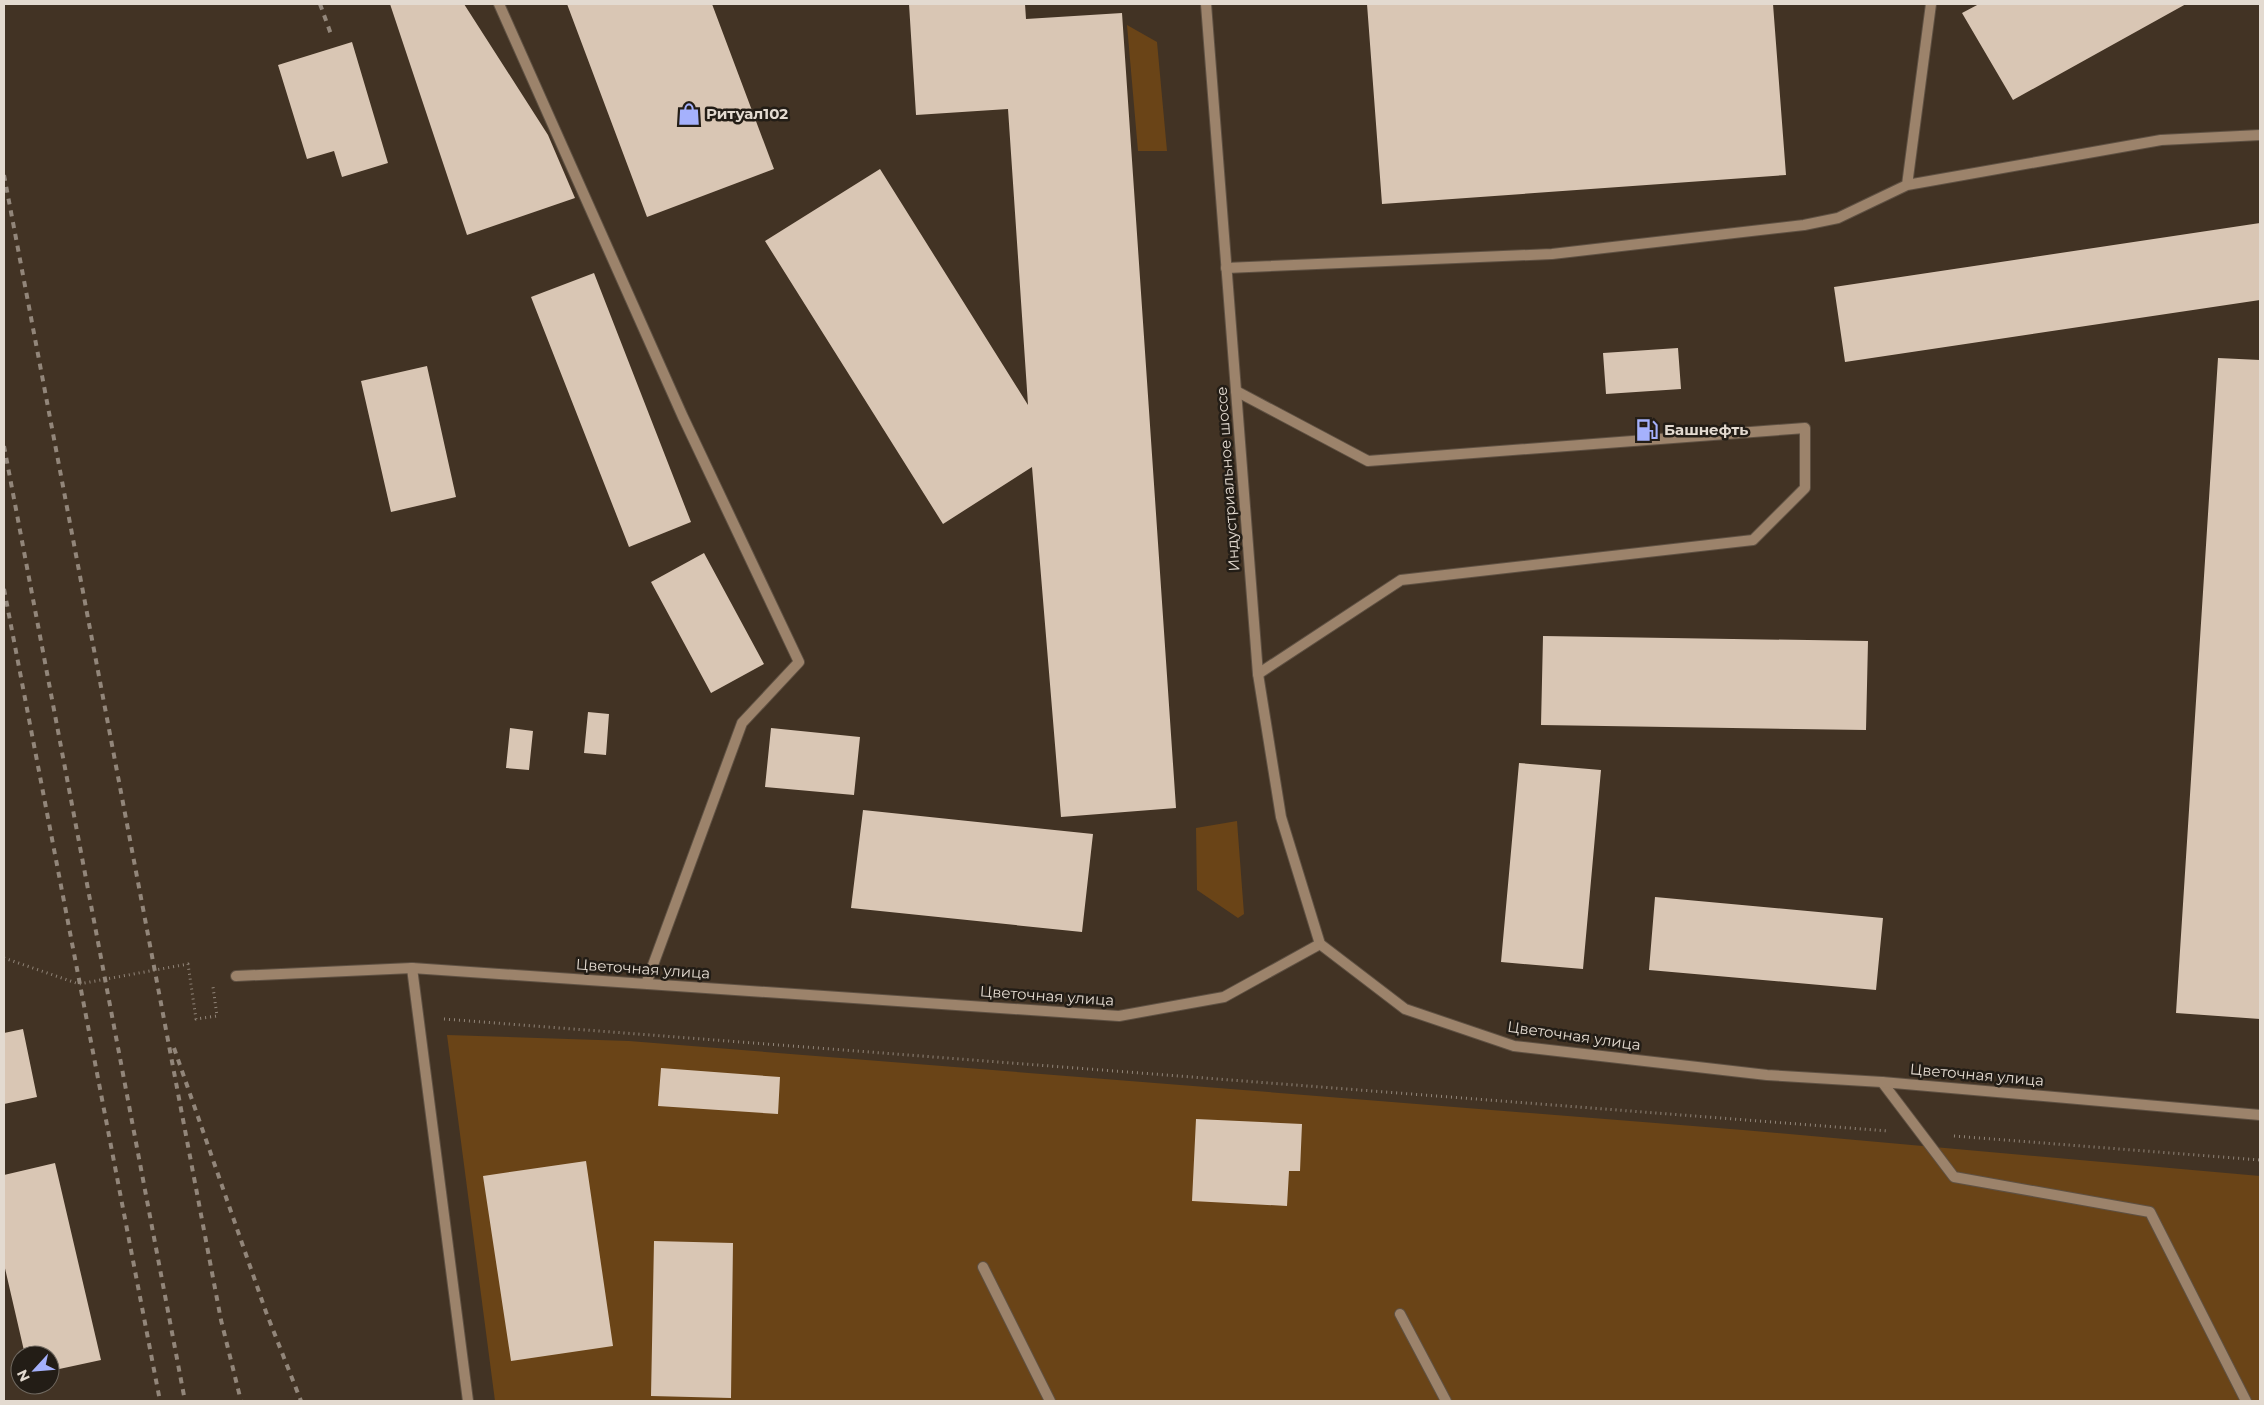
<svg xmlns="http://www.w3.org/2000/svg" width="2264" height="1405" viewBox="0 0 2264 1405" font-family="Montserrat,sans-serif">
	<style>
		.green { fill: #6a4417 }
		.building { fill: #d9c6b4 }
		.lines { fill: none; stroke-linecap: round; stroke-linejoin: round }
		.service-casing { stroke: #5f5143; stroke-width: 12 }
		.minor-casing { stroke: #5f5143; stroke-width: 12 }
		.tertiary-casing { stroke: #5f5143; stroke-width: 12 }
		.path { stroke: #918579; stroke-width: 3; stroke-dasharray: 1 4; stroke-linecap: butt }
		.service { stroke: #9c836b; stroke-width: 10 }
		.minor { stroke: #9c836b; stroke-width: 10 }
		.tertiary { stroke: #9c836b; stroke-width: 10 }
		.rail { stroke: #92867a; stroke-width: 4; stroke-dasharray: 6 6; stroke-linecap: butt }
		.labels { text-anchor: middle; stroke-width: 5; stroke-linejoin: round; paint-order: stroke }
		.poi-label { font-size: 15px; font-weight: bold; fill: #e3dad0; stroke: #231d16; text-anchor: start }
		.street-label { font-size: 15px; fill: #e3dad0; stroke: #231d16 }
	</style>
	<rect width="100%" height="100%" fill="#423324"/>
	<path class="green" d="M1127 25 1157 42 1167 151H1138Z
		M1237 821 1244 914 1238 918 1197 890 1196 828Z
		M447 1035 629 1041 1743 1130 2260 1176V1401H495Z"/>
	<path class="building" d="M390 4H464L548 135 575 198 467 235Z
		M567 4H712L774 169 647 217Z
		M909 4H1025L1026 19 1122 13 1176 808 1061 817 1032 467 943 524 765 241 880 169 1028 405 1008 109 916 115Z
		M1367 4H1773L1786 175 1382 204Z
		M1979 4H2186L2013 100 1962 13Z
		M352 42 388 163 342 177 334 151 307 159 278 65Z
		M2260 223V300L1845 362 1834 287Z
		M594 273 691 522 629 547 531 297Z
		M1678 348 1681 389 1606 394 1603 353Z
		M2218 358 2260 360V1019L2176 1013Z
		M427 366 456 497 391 512 361 381Z
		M704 553 764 664 711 693 651 582Z
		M1543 636 1868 641 1866 730 1541 725Z
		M588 712 609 714 606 755 584 753Z
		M510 728 533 731 529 770 506 768Z
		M771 728 860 737 854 795 765 787Z
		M1519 763 1601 770 1583 969 1501 962Z
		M863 810 1093 834 1082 932 851 908Z
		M1655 897 1883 918 1876 990 1649 970Z
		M23 1029 37 1097 4 1104V1033Z
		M661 1068 780 1077 778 1114 658 1106Z
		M1196 1119 1302 1124 1300 1171H1289L1287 1206 1192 1201Z
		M586 1161 613 1346 511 1361 483 1176Z
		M55 1163 101 1360 50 1371V1355H25L4 1264V1175Z
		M654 1241 733 1243 731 1398 651 1396Z"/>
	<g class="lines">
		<defs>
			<path id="service" d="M1907 185 1931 4
				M1226 268 1552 254 1804 225 1838 218 1907 185 2161 140 2260 135
				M1236 391 1368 461 1805 428V488L1753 540 1401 580 1258 674
				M412 968 468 1401
				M1882 1082 1954 1177 2150 1212 2246 1401
				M983 1267 1050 1401
				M1400 1314 1446 1401"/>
			<path id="minor" d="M499 4 683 417 799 662 742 723 646 984
				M236 976 412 968 1119 1016 1224 997 1320 944"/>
			<path id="tertiary" d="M1206 4 1258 674 1281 817 1320 944 1405 1009 1514 1046 1767 1075 1882 1082 2260 1115"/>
		</defs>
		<use href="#service" class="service-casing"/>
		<use href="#minor" class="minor-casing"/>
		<use href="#tertiary" class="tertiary-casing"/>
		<path class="path" d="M4 958 79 984 188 964 196 1019 217 1016 213 987
			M444 1019 1888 1131
			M1954 1136 2260 1160"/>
		<use href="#service" class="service"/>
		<use href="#minor" class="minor"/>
		<use href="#tertiary" class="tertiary"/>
		<path class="rail" d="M320 4 332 37
			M4 175 221 1320 241 1401
			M4 446 185 1401
			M4 589 160 1401
			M174 1048 266 1312 301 1401"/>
	</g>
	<defs>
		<symbol id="shop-bare" viewBox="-9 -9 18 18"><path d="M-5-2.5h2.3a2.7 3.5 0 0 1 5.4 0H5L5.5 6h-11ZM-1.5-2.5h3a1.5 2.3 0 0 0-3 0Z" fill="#a5b1fc" stroke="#231d16" stroke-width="2.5" paint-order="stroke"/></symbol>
		<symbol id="fuel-bare" viewBox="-9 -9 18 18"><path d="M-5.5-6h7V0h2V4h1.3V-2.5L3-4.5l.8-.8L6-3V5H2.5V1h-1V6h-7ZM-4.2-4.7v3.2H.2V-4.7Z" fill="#a5b1fc" stroke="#231d16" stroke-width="2.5" paint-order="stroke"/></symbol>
	</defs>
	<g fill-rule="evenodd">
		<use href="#shop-bare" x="673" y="98" width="32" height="32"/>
		<use href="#fuel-bare" x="1631" y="414" width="32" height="32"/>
	</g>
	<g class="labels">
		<g class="poi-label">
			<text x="706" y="119">Ритуал102</text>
			<text x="1664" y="435">Башнефть</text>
		</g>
		<g class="street-label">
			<text transform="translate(1228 479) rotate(-94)" y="5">Индустриальное шоссе</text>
			<text transform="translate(643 969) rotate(4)" y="5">Цветочная улица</text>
			<text transform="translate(1047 996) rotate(4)" y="5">Цветочная улица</text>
			<text transform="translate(1574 1036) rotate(8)" y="5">Цветочная улица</text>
			<text transform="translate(1977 1075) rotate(5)" y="5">Цветочная улица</text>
		</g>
	</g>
	<rect width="2264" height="1405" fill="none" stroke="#e3dad0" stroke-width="10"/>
	<g transform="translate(35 1370) rotate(244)"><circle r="24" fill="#231d16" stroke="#706960"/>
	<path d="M0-4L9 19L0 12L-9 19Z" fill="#a5b1fc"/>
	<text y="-8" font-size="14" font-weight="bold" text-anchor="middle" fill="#e3dad0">N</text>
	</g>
</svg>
